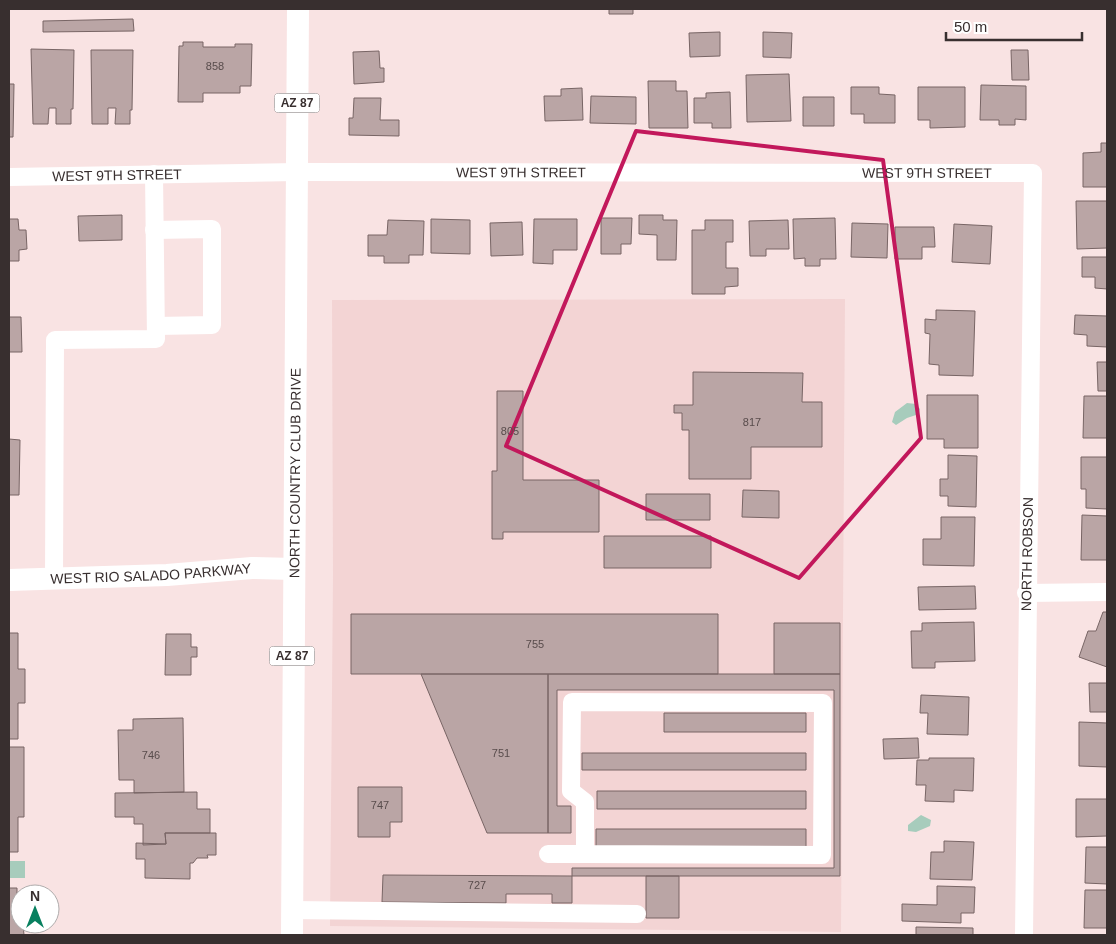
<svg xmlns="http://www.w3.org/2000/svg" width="1116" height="944" viewBox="0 0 1116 944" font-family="Helvetica,sans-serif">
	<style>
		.built { fill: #f3d4d4 }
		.water { fill: #a7ccbc }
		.building { fill: #baa5a5; stroke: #786565 }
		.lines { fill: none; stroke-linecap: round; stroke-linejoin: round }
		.minor { stroke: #fff; stroke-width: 18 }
		.major { stroke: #fff; stroke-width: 22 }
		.marked { fill: none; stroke: #c2185b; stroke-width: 4; stroke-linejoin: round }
		.labels { text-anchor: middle; stroke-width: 4; stroke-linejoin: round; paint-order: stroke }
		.number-label { font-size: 11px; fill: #584c4c }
		.shield { fill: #fff; stroke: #746d6d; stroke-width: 1 }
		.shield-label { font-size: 12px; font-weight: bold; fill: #382f2f }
		.street-label { font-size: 14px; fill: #382f2f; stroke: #fff }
	</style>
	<rect width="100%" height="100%" fill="#f9e3e3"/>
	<path class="built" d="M845 299 841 932 330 926 333 574 332 300Z"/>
	<path class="water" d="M907 403 916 404 920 409 919 414 907 418 896 425 892 422 895 412Z
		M921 815 931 820 930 826 916 832 908 831V825Z
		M9 861H25V878H9Z"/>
	<path class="building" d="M609 9H633V14H609Z
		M133 19 134 31 43 32V21Z
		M720 32V56L690 57 689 33Z
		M763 32 792 33 791 58 763 57Z
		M183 42H203V47H235V44H252L251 86H240V93H203V102H178L179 46H183Z
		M31 49 74 50 73 109H71V124H56V108H49L48 124H33Z
		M91 50H133L132 110H130V124H115L116 108H108V124H92Z
		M1011 50H1028L1029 80H1012Z
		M379 51 380 68H384V82L354 84 353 52Z
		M789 74 791 121 747 122 746 75Z
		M648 81H676V91H687L688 128H649Z
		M9 84H14L13 137H9Z
		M981 85 1026 86V120L1015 119V125H999V120H980Z
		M851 87H879V94L895 95V123H864V114H851Z
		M918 87H965V127L930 128V120H918Z
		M582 88 583 120 545 121 544 96H561V89Z
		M730 92 731 128H712V123H694V98H706V93Z
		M591 96 636 97V124L590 123Z
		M803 97H834V126H803Z
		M354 98H381L380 120H399V136L349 135V118H353Z
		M1101 143H1107V187H1083V153L1101 152Z
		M1076 201H1107V248L1077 249Z
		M122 215V240L79 241 78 216Z
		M639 215H663V220H677L676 260H657V235L639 234Z
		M601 218H632L631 244H621V254H601Z
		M835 218 836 259H820V266H805V258L794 259 793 219Z
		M9 219H18L19 230H26L27 249 19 250V261H9Z
		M431 219 470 220V254L431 253Z
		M534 219H577V250H553V264L533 263Z
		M388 220 424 221 423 255H409V263H384V256H368V235H387Z
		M705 220H733V242H726V268H738V286L725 287V294H692V230H705Z
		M788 220 789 249H766V256H750L749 221Z
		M522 222 523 255 491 256 490 223Z
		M852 223 888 224 887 258 851 257Z
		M954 224 992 226 990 264 952 262Z
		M895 227H934L935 247H922V259H895Z
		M1082 257H1107V289L1095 288V277H1082Z
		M936 310 975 311 973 376 939 375V365L929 364 930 334 925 333V319L936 320Z
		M1075 315 1107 316V347L1087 346V335L1074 334Z
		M9 317H21L22 352H9Z
		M1097 362H1107V391H1098Z
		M693 372 803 373 802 402H822V447H751V479H689V430H682V413H674V405H693Z
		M497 391H523V480H599V532H503V539H492V471H497Z
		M927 395H978V448H944V439H927Z
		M1084 396H1107V438H1083Z
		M9 439 20 440 19 495H9Z
		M948 455 977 456 976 507 948 506V496H940V479H948Z
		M1081 457H1107V509L1086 508V489H1081Z
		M743 490 779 491V518L742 517Z
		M646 494H710V520H646Z
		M1082 515 1107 516V560H1081Z
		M941 517H975L974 566 923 565V539H941Z
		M604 536H711V568H604Z
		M975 586 976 609 919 610 918 587Z
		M1103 612H1107V667L1079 657 1088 631H1096Z
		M351 614H718V674H351Z
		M974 622 975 661 935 662V668H912L911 631H922V623Z
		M774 623H840V674H774Z
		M9 633H18V669H25V703H18V739H9Z
		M166 634H191V647H197V657H191V675H165Z
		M421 674H548V833H487Z
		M548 674H840V876H572V868H834V690H557V806H571V833H548Z
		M1089 683H1107V712H1090Z
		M921 695 969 697 968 735 927 734 928 713H920Z
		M664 713H806V732H664Z
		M183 718 184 792 134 793V780H119L118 730H133V719Z
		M1079 722 1107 723V767L1079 766Z
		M918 738 919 758 884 759 883 739Z
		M9 747H24V817H18V852H9Z
		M582 753H806V770H582Z
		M929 758H974L973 791 954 790V802L925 801 926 785H916L917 760H929Z
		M358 787H402V822H390V837H358Z
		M597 791H806V809H597Z
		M197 792V809H210V833H165L166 844 143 845V824H134V817H115V793Z
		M1076 799H1107V836L1076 837Z
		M596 829H806V847H596Z
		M165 833H216V855H207L208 858H197L193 863H190V879L145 878V859H136V843L166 844Z
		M944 841 974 842 972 880 930 879 931 852H944Z
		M1086 847H1107V884L1085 883Z
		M383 875 572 876V903H552V894H506V903L382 902Z
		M646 876H679V918H646Z
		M937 886 975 887 974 913H961V923L902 921V904L937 905Z
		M9 888H17V922L23 924 24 935H9Z
		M1085 890H1107V928H1084Z
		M916 927 973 928V935H916Z"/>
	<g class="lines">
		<g class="minor">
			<path id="s1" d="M9 177 297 172 1033 173 1024 935"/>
			<path d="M154 230 212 229V325L156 326"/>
			<path d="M54 579 55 340 156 339 154 174"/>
			<path d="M1026 593 1107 592"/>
			<path d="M548 854H585L822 855 823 703 572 702 571 791 585 802V854"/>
			<path d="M292 910 637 914"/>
		</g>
		<g class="major">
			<path id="s2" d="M9 580 167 575 252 568 294 569"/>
			<path id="s3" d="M292 935 298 9"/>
		</g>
	</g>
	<path class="marked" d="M636 131 883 160 921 438 799 578 506 446Z"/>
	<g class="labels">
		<g class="number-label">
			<text x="215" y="70">858</text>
			<text x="752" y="426">817</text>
			<text x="510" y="435">805</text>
			<text x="535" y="648">755</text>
			<text x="501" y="757">751</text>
			<text x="151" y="759">746</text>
			<text x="380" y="809">747</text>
			<text x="477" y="889">727</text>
		</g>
		<g class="shield">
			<rect x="274.5" y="93.5" width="45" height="19" rx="4"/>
			<rect x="269.5" y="646.5" width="45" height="19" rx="4"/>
		</g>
		<g class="shield-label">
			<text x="297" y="107">AZ 87</text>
			<text x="292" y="660">AZ 87</text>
		</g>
		<g class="street-label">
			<text dy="5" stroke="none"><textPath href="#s1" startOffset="512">WEST 9TH STREET</textPath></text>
			<text dy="5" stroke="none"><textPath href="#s1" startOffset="918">WEST 9TH STREET</textPath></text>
			<text dy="5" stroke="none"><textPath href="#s1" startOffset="108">WEST 9TH STREET</textPath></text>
			<text dy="5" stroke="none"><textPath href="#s3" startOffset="462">NORTH COUNTRY CLUB DRIVE</textPath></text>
			<text transform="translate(1027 554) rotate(-89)" y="5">NORTH ROBSON</text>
			<text dy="5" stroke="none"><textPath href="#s2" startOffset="142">WEST RIO SALADO PARKWAY</textPath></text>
		</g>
	</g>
	<rect width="1116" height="944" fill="none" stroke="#382f2f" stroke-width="20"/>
	<g transform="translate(35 909)"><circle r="24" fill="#ffffff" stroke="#afacac"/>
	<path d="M0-4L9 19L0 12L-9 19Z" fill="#08805f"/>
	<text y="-8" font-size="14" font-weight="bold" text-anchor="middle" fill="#382f2f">N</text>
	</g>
	<path d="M946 32v8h136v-8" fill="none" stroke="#382f2f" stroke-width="2.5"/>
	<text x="954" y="32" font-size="15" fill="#382f2f" stroke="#ffffff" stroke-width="4" paint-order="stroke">50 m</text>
</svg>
